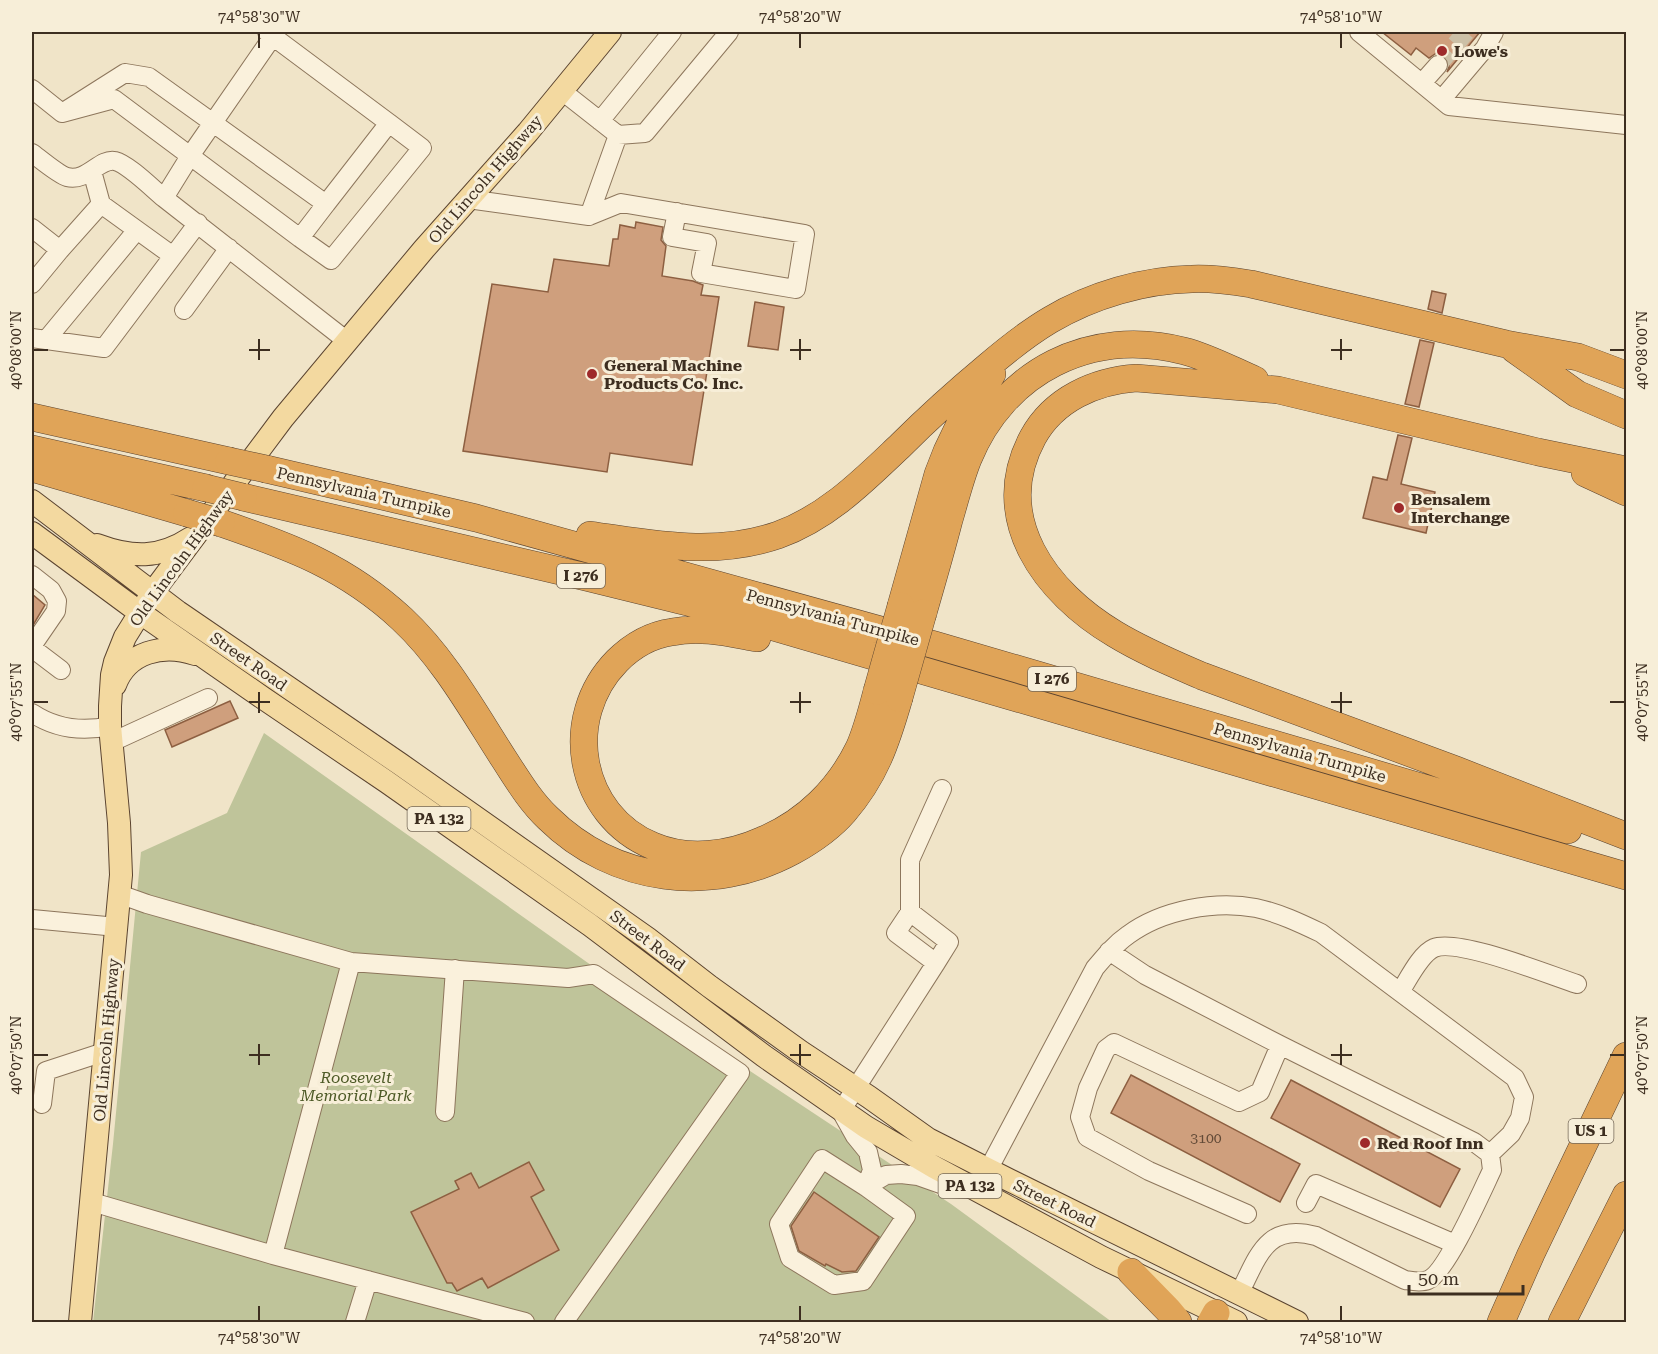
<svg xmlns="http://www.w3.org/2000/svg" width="1658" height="1354" viewBox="0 0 1658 1354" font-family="'Roboto Serif',serif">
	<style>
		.cemetery { fill: #bfc49a }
		.building { fill: #cf9f7d; stroke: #8d5f41; stroke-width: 1.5 }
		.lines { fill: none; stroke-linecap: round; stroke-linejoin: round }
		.minor-tunnel { stroke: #ccc0a6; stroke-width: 18; stroke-dasharray: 18 9; stroke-linecap: butt }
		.minor-casing { stroke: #8d765c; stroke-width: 20 }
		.major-casing { stroke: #5b4430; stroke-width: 24 }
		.highway-casing { stroke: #5b4430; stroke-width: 28 }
		.minor { stroke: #faf1dc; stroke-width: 18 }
		.major { stroke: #f3d9a0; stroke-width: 22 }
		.highway { stroke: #e0a458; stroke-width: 27 }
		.highway-bridge-casing { stroke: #5b4430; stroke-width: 28; stroke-linecap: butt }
		.highway-bridge { stroke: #e0a458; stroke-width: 27 }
		.ticks { fill: none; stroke: #3d2e20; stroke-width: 2 }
		.poi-dot { fill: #9e2a2b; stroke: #f7eed8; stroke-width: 2 }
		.labels { text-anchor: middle; stroke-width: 6; stroke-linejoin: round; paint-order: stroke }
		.number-label { font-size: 14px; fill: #624a37 }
		.shield { fill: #f7eed8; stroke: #756857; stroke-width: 1.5 }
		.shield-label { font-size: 15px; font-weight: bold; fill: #3d2e20 }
		.poi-label { font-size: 16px; font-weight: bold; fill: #3d2e20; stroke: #f7eed8; text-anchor: start }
		.street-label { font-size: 16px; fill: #3d2e20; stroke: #f7eed8 }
		.park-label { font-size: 16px; font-style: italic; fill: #4d5a26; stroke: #f7eed8 }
		.neatline { fill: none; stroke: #3d2e20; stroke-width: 2 }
		.ticks-label { font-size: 15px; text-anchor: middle; fill: #3d2e20 }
	</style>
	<rect width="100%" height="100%" fill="#f0e4c8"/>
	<path class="cemetery" d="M264 733 605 975 951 1204 1112 1322H93L113 1144 141 852 227 813Z"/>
	<path class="building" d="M1382 32H1480L1447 72 1449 67V62L1445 56 1440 54H1435L1429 58 1416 48 1411 55Z
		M636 222 663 227 661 240 666 246 662 276 693 281 703 285 701 295 719 297 692 465 610 453 607 472 463 451 492 284 548 292 554 259 609 266 613 239H618L620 225 635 228Z
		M1432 291 1446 294 1442 313 1428 309Z
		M755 302 784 307 778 350 748 346Z
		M1420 340 1434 343 1419 407 1405 404Z
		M1398 435 1412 438 1401 484 1435 492 1426 533 1363 518 1373 477 1387 480Z
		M32 594 45 605 32 627Z
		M230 701 238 718 172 747 165 730Z
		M1131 1075 1300 1164 1280 1202 1111 1113Z
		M1291 1080 1460 1169 1440 1207 1271 1118Z
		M529 1162 544 1190 531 1197 559 1250 488 1288 482 1278 457 1291 452 1283H447L411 1212 459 1189 455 1181 471 1173 479 1188Z
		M814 1192 879 1237 856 1271 842 1272 826 1264 825 1266 799 1251 791 1226Z"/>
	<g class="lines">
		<path class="minor-tunnel" d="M1438 65 1466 32"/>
		<defs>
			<path id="minor" d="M267 32 389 123 326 204
				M1359 32 1449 106 1626 125
				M273 36 190 156 164 198 347 341
				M125 73 149 77 326 204 300 238 114 99 62 113Z
				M1422 83 1438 65
				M32 89 62 113
				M562 91 618 135 645 133 729 32
				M1442 99 1485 48 1494 32
				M600 121 672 32
				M32 153C40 159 59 175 67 177 88 182 99 158 115 161 128 164 153 189 164 198
				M92 171 101 204 173 256
				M468 199 589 216 621 203 805 234 796 289 701 273 707 243 672 237 677 212
				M589 216 618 135
				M32 228 60 250 32 284
				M300 238 331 260 422 148 389 123
				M60 250 101 204
				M184 310 229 248
				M32 338 104 348 198 223
				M46 340 137 230
				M32 575 51 590 57 601 56 611 32 646
				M32 648 61 670
				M32 713C56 729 82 732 110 726
				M112 742 208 698
				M119 894 147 904 351 962 568 978 594 974 740 1073 564 1322
				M910 912V860L942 789
				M32 919 117 927
				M1109 951 1145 975 1280 1045 1474 1142 1490 1154 1492 1170C1482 1191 1446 1273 1428 1280 1421 1283 1412 1281 1405 1280L1316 1236C1266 1222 1258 1257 1239 1294
				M1400 992C1408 980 1420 954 1434 948 1458 938 1549 975 1577 984
				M42 1104 46 1071 104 1052
				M445 1112 455 969
				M822 1159 866 1187 906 1216 863 1281 834 1285 790 1258 779 1224Z
				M988 1170 1095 968C1105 956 1115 944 1128 935 1162 910 1215 900 1256 908 1279 913 1300 923 1321 933L1515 1078 1524 1097 1520 1118 1511 1134 1490 1154
				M866 1187 872 1170 868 1152 855 1136 841 1111 936 963 949 942 910 912 896 933 936 963
				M866 1187 886 1175 901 1174 918 1176 952 1188 969 1189
				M92 1202 273 1255 525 1322
				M1306 1203 1316 1184 1455 1244
				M1247 1214 1149 1171 1087 1137 1080 1117 1088 1088 1106 1049 1114 1043 1239 1102 1260 1092 1280 1045
				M273 1255 351 962
				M355 1322 368 1280"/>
			<path id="major" d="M32 501 178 612 400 764 647 938 709 986 801 1052 869 1097 928 1139 1009 1180 1297 1322
				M32 533 139 612 263 698 387 782 590 925 764 1056 866 1127 934 1167 1101 1257 1236 1322
				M97 545C132 558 159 559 191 538
				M115 685C127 652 163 643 195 654
				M80 1322 121 875 119 823 110 726V706L112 675 115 662 125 637 153 592 283 418 424 249 528 132 610 32"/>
			<path id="highway" d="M1514 349 1577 394 1626 415
				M32 417 229 461
				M32 449 206 488
				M32 468 187 513
				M266 469 476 518 935 645 1568 830
				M1626 470 1538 452 1278 390 1136 378C1095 381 1054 399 1033 437 989 518 1046 593 1115 634 1143 651 1172 663 1202 676L1456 770 1626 836
				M1585 473 1626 492
				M243 497 586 577 695 604 1626 876
				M221 523C291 547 346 567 402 619 444 658 473 711 504 759 517 779 530 801 548 818 614 883 712 895 793 851 811 841 830 828 844 812 875 776 886 743 899 698
				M590 535C655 544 714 557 778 535 828 517 864 480 901 445 929 417 958 391 988 366 1008 349 1028 333 1050 320 1092 295 1144 280 1192 279 1212 278 1232 281 1251 284L1506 344 1578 357 1626 375
				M901 606 938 474 947 451 959 426 992 374
				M923 613C932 582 941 551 949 520 955 500 960 479 968 459 1004 371 1090 327 1184 351 1208 357 1232 370 1255 380
				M757 638C729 633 701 626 672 632 651 635 632 646 617 661 561 718 578 815 653 846 688 861 730 855 763 840 806 822 839 789 859 748 867 730 872 710 877 691
				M1131 1272 1168 1310 1178 1322
				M1211 1322 1216 1313
				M1501 1322 1531 1254 1626 1056
				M1562 1322 1626 1195"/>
		</defs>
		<use href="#minor" class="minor-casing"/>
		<use href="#major" class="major-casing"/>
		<use href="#highway" class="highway-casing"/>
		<use href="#minor" class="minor"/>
		<use href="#major" class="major"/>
		<use href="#highway" class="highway"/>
		<defs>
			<path id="highway-bridge" d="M229 461 266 469
				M206 488 243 497
				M187 513 221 523
				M877 691 901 606
				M899 698 923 613"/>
		</defs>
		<use href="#highway-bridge" class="highway-bridge-casing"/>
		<use href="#highway-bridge" class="highway-bridge"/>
	</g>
	<path class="ticks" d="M259 33V48M800 33V48M1341 33V48M259 339V360M800 339V360M1341 339V360M33 350H48M249 350H270M790 350H811M1331 350H1352M1610 350H1625M259 692V713M800 692V713M1341 692V713M33 702H48M249 702H270M790 702H811M1331 702H1352M1610 702H1625M259 1044V1065M800 1044V1065M1341 1044V1065M33 1055H48M249 1055H270M790 1055H811M1331 1055H1352M1610 1055H1625M259 1306V1321M800 1306V1321M1341 1306V1321"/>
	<g class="poi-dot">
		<circle cx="1442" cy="51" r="6"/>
		<circle cx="592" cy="374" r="6"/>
		<circle cx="1399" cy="508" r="6"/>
		<circle cx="1365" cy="1143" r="6"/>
	</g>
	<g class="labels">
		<g class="number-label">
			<text x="1206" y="1143">3100</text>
		</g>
		<g class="shield">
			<rect x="557" y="564" width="48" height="24" rx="4.5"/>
			<rect x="1028" y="667" width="48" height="24" rx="4.5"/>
			<rect x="407.5" y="807" width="63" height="24" rx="4.5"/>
			<rect x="1568.5" y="1119" width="45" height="24" rx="4.5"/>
			<rect x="938.5" y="1174" width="63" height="24" rx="4.5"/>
		</g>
		<g class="shield-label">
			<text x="581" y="581">I 276</text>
			<text x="1052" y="684">I 276</text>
			<text x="439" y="824">PA 132</text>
			<text x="1591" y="1136">US 1</text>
			<text x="970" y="1191">PA 132</text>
		</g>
		<g class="poi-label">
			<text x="1454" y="57">Lowe's</text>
			<text x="604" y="371">General Machine<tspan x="604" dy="18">Products Co. Inc.</tspan></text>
			<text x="1411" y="505">Bensalem<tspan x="1411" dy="18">Interchange</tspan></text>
			<text x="1377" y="1149">Red Roof Inn</text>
		</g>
		<g class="street-label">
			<text transform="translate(485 179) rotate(-49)" y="6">Old Lincoln Highway</text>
			<text transform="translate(364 492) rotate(13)" y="6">Pennsylvania Turnpike</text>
			<text transform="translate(181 558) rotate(-54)" y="6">Old Lincoln Highway</text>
			<text transform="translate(833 617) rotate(15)" y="6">Pennsylvania Turnpike</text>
			<text transform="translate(249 661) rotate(35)" y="6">Street Road</text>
			<text transform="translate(1300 752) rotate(16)" y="6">Pennsylvania Turnpike</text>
			<text transform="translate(648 940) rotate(37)" y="6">Street Road</text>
			<text transform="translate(106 1040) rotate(-85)" y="6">Old Lincoln Highway</text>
			<text transform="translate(1055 1203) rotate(26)" y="6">Street Road</text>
		</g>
		<g class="park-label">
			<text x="356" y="1083">Roosevelt<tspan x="356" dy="18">Memorial Park</tspan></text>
		</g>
	</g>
	<rect width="1658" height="1354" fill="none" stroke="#f7eed8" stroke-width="66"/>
	<path d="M1409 1285v9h114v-9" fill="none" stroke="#3d2e20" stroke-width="3"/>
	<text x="1418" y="1285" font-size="18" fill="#3d2e20" stroke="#f7eed8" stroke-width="4.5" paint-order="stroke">50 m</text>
	<rect x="33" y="33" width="1592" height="1288" class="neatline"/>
	<g class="ticks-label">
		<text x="259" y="22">74°58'30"W</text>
		<text x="800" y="22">74°58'20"W</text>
		<text x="1341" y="22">74°58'10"W</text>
		<text transform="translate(16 350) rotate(-90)" y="5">40°08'00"N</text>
		<text transform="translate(1642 350) rotate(-90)" y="5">40°08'00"N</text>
		<text transform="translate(16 702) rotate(-90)" y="5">40°07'55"N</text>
		<text transform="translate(1642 702) rotate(-90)" y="5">40°07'55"N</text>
		<text transform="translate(16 1055) rotate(-90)" y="5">40°07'50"N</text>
		<text transform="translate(1642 1055) rotate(-90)" y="5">40°07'50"N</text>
		<text x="259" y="1343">74°58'30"W</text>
		<text x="800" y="1343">74°58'20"W</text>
		<text x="1341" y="1343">74°58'10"W</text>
	</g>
</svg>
